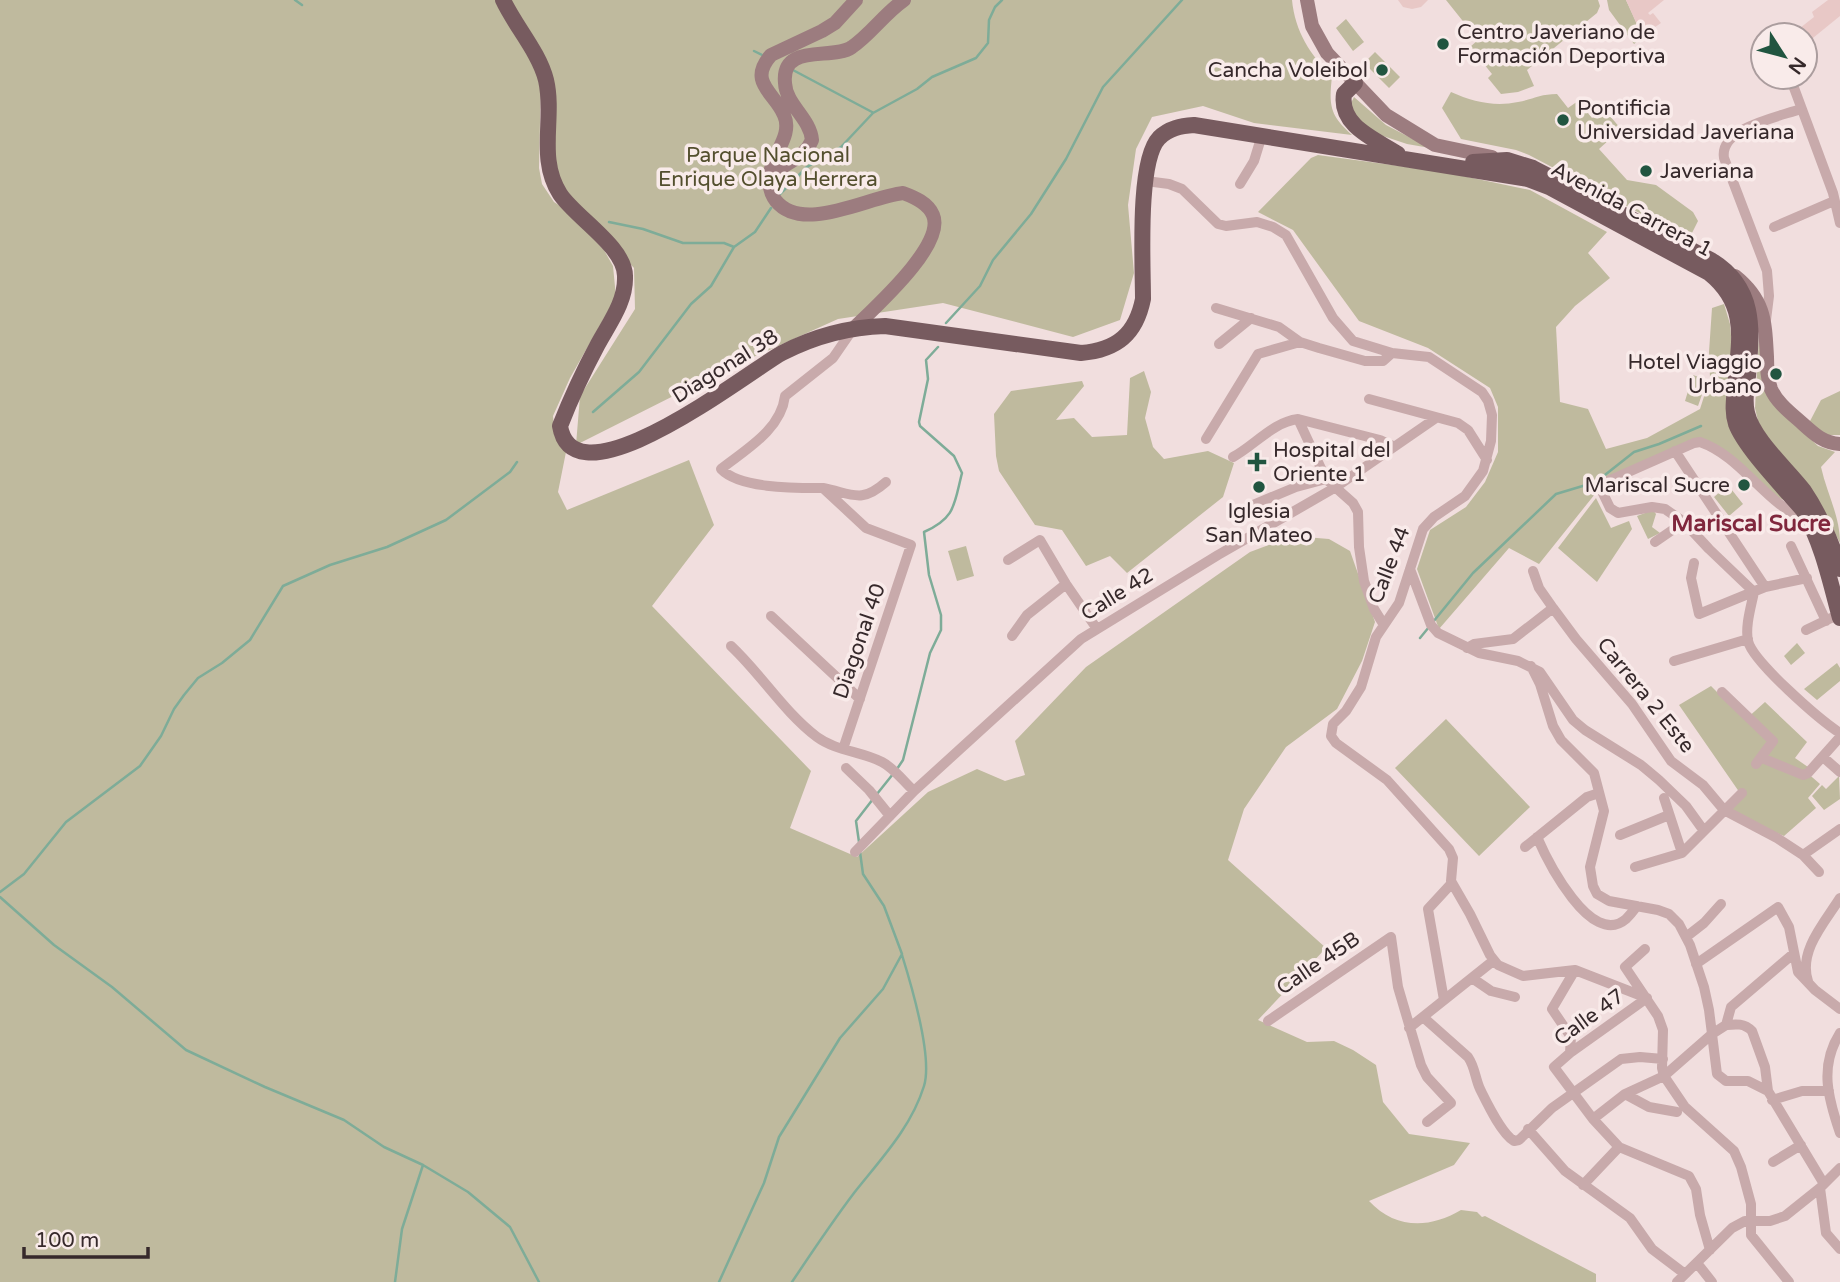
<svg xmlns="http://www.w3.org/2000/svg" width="1840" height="1282" viewBox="0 0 1840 1282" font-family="'Varela Round',sans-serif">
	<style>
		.green { fill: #bfba9e }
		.plaza { fill: #e8c8c6 }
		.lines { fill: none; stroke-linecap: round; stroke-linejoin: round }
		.stream { stroke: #7eac98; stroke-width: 2.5 }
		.street { stroke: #c8aaab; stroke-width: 10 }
		.secondary { stroke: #9c7c7f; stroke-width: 14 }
		.primary { stroke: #775b5f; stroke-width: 16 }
		.poi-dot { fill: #215540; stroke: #f9ebea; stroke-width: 2.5 }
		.labels { text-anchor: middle; stroke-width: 7; stroke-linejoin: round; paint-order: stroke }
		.poi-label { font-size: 21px; fill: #36292b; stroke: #f9ebea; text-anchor: start }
		.park-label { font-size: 21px; fill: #534f2e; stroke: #f9ebea }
		.street-label { font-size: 21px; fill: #36292b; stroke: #f9ebea }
		.neighbourhood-label { font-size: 23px; font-weight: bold; fill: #80273d; stroke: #f9ebea }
	</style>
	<rect width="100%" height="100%" fill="#f1dede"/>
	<path class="green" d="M0 0H496L541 76 539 168 542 184 554 202 565 209 604 250 613 266 616 297 570 378 553 416 555 437 566 452 558 492 567 510 689 460 714 525 652 606 811 771 790 828 857 857 928 792 977 769 1005 781 1025 775 1015 741 1086 667 1250 552 1293 536 1329 539 1350 551 1375 622 1362 661 1337 709 1286 747 1244 809 1228 860 1326 948 1258 1020 1307 1042 1334 1041 1353 1050 1376 1065 1383 1102 1409 1134 1470 1143 1454 1165 1369 1201C1395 1229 1429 1229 1461 1210L1477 1212 1482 1217 1485 1216 1596 1274V1282H0Z
		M506 0H1292C1295 31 1310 55 1332 76 1329 105 1329 115 1352 135L1254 123 1203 106 1152 117 1136 149 1128 205 1134 273 1120 320 1073 337 943 303 838 319 729 368 576 445 580 396 635 309 634 268 576 204 558 181 551 156 552 105Z
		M1446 0H1598L1600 6 1597 13 1527 70 1534 86 1518 92 1501 94 1488 78 1492 74 1470 47 1478 40Z
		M1607 0H1626L1643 37 1634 44 1609 10Z
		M1346 19 1364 42 1353 51 1336 28Z
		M1375 52 1400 77 1389 88 1364 63Z
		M1451 92C1473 102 1495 107 1518 102 1534 99 1540 94 1557 94L1568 108 1578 101 1592 118 1604 109 1621 129 1599 149 1627 180 1656 185 1693 212 1698 221 1689 239 1529 155 1516 150 1461 139 1442 108Z
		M1354 97 1386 125 1430 148 1407 144 1380 135 1358 123 1349 107Z
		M1318 155 1444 172 1530 190 1607 232 1588 253 1610 278 1575 306 1556 327 1560 402 1588 409 1606 449 1647 438 1700 409 1710 378 1709 352 1712 308 1724 304 1730 324 1732 347 1726 402 1788 502 1775 496 1701 440 1595 494 1539 564 1509 548 1439 629 1417 569 1430 530 1466 507 1485 482 1498 452V407L1490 388 1428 348 1359 321 1293 230 1258 212 1311 158Z
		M1759 336 1775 406 1818 446 1835 452 1821 467C1827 494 1840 516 1840 543L1819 501 1764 434 1758 421 1755 408Z
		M1144 371 1151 392 1145 418 1153 447 1164 459 1208 451 1234 463 1223 497 1127 573 1110 556 1086 566 1062 530 1035 525 999 471 996 456 994 414 1011 391 1082 381 1084 386 1056 420 1074 418 1092 437 1127 435 1130 378Z
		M1693 375 1707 380 1698 406 1685 401Z
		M1840 391V435H1823L1809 423 1821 400Z
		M1728 485 1743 504 1729 516 1714 497Z
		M1596 498 1611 528 1629 521 1632 529 1597 582 1558 548Z
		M1653 510 1656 514 1652 527 1660 533 1648 539 1637 516Z
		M966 546 974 576 957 581 948 551Z
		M1797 643 1805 653 1791 665 1784 656Z
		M1837 663 1840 668V681L1817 700 1804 689Z
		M1711 686 1745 720 1765 702 1807 742 1795 758 1808 767 1805 771 1820 784 1808 798 1816 808 1784 836 1726 812 1742 796 1679 705Z
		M1446 719 1530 807 1479 856 1395 768Z
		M1839 776 1840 799 1824 810 1812 796 1822 785 1826 789Z"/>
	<path class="plaza" d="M1398 0H1428L1421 7 1412 9 1403 7Z
		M1626 0H1664L1648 13 1650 15 1653 13 1661 23 1642 36Z
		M1828 0H1840V16L1808 42 1805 52V35H1791L1814 17 1812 12Z"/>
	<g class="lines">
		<path class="stream" d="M295 0 302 5
			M754 51 764 56
			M791 69 872 112
			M780 194 807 167 841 147 873 113 917 89 932 77 976 58 988 43 989 20 995 7 1002 0
			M609 222 643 229 683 243H724L734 247
			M946 323 980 286 993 260 1031 214 1066 159 1103 87 1182 0
			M593 412 639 372 691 304 711 286 734 247 755 232 771 208
			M1433 622 1473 573 1556 494 1596 482 1634 452 1659 444 1701 426
			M1420 638 1429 627
			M897 769 903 760 930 653 941 630V615L929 575 924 532C956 518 954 504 962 473L954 456 920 426 919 422 928 379 926 360 938 347
			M877 794 893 774
			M859 842 856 821 873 799
			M0 892 24 874 66 822 140 766 161 736 174 709 184 695 198 678 222 663 250 640 283 586 330 565 387 547 446 520 510 472 517 462
			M0 897 54 945 112 987 186 1050 265 1087 344 1120 384 1147 423 1165 468 1192 510 1227 539 1282
			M395 1282 402 1229 423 1165
			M719 1282 764 1183 779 1137 840 1038 883 989 902 954 884 906 863 874 860 852
			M792 1282C812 1252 832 1222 854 1193 880 1160 911 1128 924 1086 933 1057 911 984 902 955"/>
		<path class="street" d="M1790 77 1833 193 1840 223
			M1146 181 1169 184 1182 189 1218 224 1226 226 1257 222 1273 227 1286 235 1333 318 1353 341 1392 353 1429 357 1482 392 1488 401 1492 415 1491 441 1483 471 1465 496 1434 517 1423 529 1399 603 1376 637 1361 687 1346 711 1333 724 1331 736 1336 743 1387 780 1449 849 1453 858 1451 881 1470 914 1490 955 1498 965 1523 976 1575 970 1647 998
			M1240 184 1254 161 1262 135
			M1774 227 1834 201
			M1216 308 1279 327 1300 342 1319 348 1365 361H1383L1392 353
			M1766 320 1769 296 1767 271 1724 158C1719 128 1778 117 1801 109
			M1219 344 1251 318
			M1369 399 1458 423 1468 430 1487 460
			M1298 419 1326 479 1353 503 1358 512 1359 547 1364 581 1374 609 1384 625
			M1206 439 1258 354 1300 342
			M1675 451 1765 587
			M1233 457C1255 445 1273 422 1298 419L1380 440 1393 446
			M823 488C853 494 861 504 886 482
			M1248 507 1296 487 1326 479
			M1808 520C1766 506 1743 457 1700 442L1694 443 1599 485 1610 508 1618 513 1652 507 1665 509 1684 522 1709 549 1754 592C1751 607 1745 626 1748 641 1753 662 1820 720 1840 733
			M1655 542 1684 522
			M1791 546 1826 621
			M1008 560 1040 540 1066 584 1097 629
			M1694 563 1691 578 1699 614 1765 587 1807 578
			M1410 569 1431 625 1438 633 1479 653 1518 661 1540 672 1573 720 1585 730 1641 765 1659 780 1686 806 1704 831
			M1533 571 1539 588 1553 608 1576 639 1632 704 1671 761 1703 785 1724 810 1777 838 1803 855 1819 872
			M771 616 860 699
			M1806 630 1831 618
			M1012 636 1027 615 1066 584
			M731 646C761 674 784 712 817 737 836 751 861 751 882 762 894 768 904 782 914 791
			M1467 648 1474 644 1513 639 1553 608
			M1674 661 1748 639
			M1531 666 1540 684 1553 726 1561 740 1594 773 1604 811 1590 867 1593 886 1597 894 1609 901 1658 910 1669 914 1679 924 1690 945 1704 987 1709 1010 1717 1074 1726 1081H1748L1768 1091
			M1722 692 1773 741 1756 764
			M843 749 911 545 866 528 823 488C797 488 740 489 721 469 745 450 781 430 785 396L833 358 853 329
			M1823 757 1840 772
			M1762 758 1803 775 1808 773 1840 737
			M846 768 869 790 890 816
			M1664 798 1682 853
			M1620 835 1669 815
			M1537 837C1547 860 1591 949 1626 919 1630 915 1634 910 1637 906
			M1525 847 1587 797 1599 793
			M855 852 914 791 1081 639 1218 555 1336 487 1436 418
			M1803 855 1840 829
			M1635 867 1682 853 1742 793
			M1686 937 1704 923 1721 904
			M1645 949 1625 967 1658 1016 1663 1030 1662 1068 1664 1076 1685 1107 1734 1151 1741 1167 1751 1204V1235L1789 1282
			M1696 964 1778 907 1789 927 1798 972 1815 990 1840 1009
			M1472 978 1491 991 1515 997
			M1808 981C1798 951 1825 922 1840 898
			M1647 998 1570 1053 1554 1067 1593 1119 1619 1147 1689 1176 1696 1189 1700 1215 1710 1250
			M1444 1000 1428 909 1452 883
			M1423 1017 1468 1057C1475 1067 1475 1078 1480 1089 1487 1103 1501 1133 1514 1141L1519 1140 1552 1108 1621 1059 1640 1057 1663 1059
			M1268 1021 1391 937 1398 987 1421 1065 1427 1077 1451 1103 1427 1122
			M1726 1025C1736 1024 1744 1023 1752 1031L1765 1067 1768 1091 1824 1184
			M1409 1028 1493 961
			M1840 1033C1819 1066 1828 1098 1840 1133
			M1570 1053 1571 1037 1552 1009 1575 970
			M1625 1094 1649 1107 1677 1112
			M1772 1100 1802 1091H1829
			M1593 1119 1625 1094 1664 1076 1712 1034 1726 1025 1731 1007 1793 954
			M1528 1129 1565 1171 1630 1218 1652 1249 1685 1274
			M1773 1162 1801 1145
			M1583 1185 1619 1147
			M1820 1188 1826 1233 1840 1249
			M1697 1263 1712 1282
			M1677 1282 1732 1228 1745 1221H1770L1785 1216 1820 1188 1840 1168"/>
		<path class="secondary" d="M1307 0 1312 26 1327 53 1386 115 1435 145 1492 157
			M773 182C780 159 802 164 812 140 810 118 786 105 785 83 781 42 833 61 852 47 871 34 884 14 904 0
			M1735 276C1765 300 1765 321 1767 357 1767 368 1767 378 1771 389 1777 403 1792 414 1803 424 1815 435 1824 443 1840 444
			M853 329C873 309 946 245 933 215 928 203 914 197 903 193 868 197 803 234 776 201 768 191 768 177 772 165 777 149 792 133 784 115 775 93 747 82 771 55L822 31 835 23 856 0"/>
		<path class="primary" d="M503 0C515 26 539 52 546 80 555 118 537 158 560 194 575 217 625 247 625 276 626 301 610 322 598 344 584 370 571 398 560 426 574 510 752 369 782 353 815 336 849 327 885 326L1081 353C1117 350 1136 334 1143 299 1143 265 1137 161 1159 138 1169 128 1181 126 1194 125L1528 179 1549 187 1709 273C1749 305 1739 341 1735 387 1734 400 1732 412 1736 424 1745 448 1785 489 1803 510 1822 543 1830 581 1840 618
			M1355 83 1344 94C1339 126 1375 139 1398 154
			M1473 162 1507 160 1533 168 1711 260C1757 288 1752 330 1748 376 1746 388 1744 401 1747 413 1753 439 1787 469 1804 491 1821 516 1831 541 1840 569"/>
	</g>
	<g class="poi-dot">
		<circle cx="1443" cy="44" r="7"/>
		<circle cx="1382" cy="70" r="7"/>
		<circle cx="1563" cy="120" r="7"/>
		<circle cx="1646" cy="171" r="7"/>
		<circle cx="1776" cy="374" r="7"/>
		<path d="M1253.5 451.5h7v7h7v7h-7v7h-7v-7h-7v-7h7z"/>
		<circle cx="1744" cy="485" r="7"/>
		<circle cx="1259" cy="487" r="7"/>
	</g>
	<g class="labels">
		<g class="poi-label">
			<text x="1457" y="39">Centro Javeriano de<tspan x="1457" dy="24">Formación Deportiva</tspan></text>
			<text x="1368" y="77" text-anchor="end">Cancha Voleibol</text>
			<text x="1577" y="115">Pontificia<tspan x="1577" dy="24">Universidad Javeriana</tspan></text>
			<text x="1660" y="178">Javeriana</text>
			<text x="1762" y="369" text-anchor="end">Hotel Viaggio<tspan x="1762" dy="24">Urbano</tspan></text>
			<text x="1273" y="457">Hospital del<tspan x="1273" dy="24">Oriente 1</tspan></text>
			<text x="1730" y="492" text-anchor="end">Mariscal Sucre</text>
			<text x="1259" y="518" text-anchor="middle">Iglesia<tspan x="1259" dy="24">San Mateo</tspan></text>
		</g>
		<g class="park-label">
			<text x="768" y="162">Parque Nacional<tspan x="768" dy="24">Enrique Olaya Herrera</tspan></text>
		</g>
		<g class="street-label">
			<text transform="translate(1632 209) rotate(28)" y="7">Avenida Carrera 1</text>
			<text transform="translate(725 366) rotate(-32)" y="7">Diagonal 38</text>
			<text transform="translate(1389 565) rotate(-69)" y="7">Calle 44</text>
			<text transform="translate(1117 594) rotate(-32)" y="7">Calle 42</text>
			<text transform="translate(859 641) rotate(-71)" y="7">Diagonal 40</text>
			<text transform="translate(1646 695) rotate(51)" y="7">Carrera 2 Este</text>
			<text transform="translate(1318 963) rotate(-34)" y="7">Calle 45B</text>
			<text transform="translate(1589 1017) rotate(-36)" y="7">Calle 47</text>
		</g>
		<g class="neighbourhood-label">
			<text x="1751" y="531">Mariscal Sucre</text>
		</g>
	</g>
	<g transform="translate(1784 56) rotate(126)"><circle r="33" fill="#f9ebea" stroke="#ab9d9e" stroke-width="2"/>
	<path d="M0-5L12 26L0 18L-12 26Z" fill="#215540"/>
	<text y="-10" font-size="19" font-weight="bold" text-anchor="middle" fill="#36292b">N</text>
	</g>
	<path d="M24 1247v10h124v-10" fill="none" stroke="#36292b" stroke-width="3.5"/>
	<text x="35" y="1247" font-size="21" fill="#36292b" stroke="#f9ebea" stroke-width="5" paint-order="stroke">100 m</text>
</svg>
